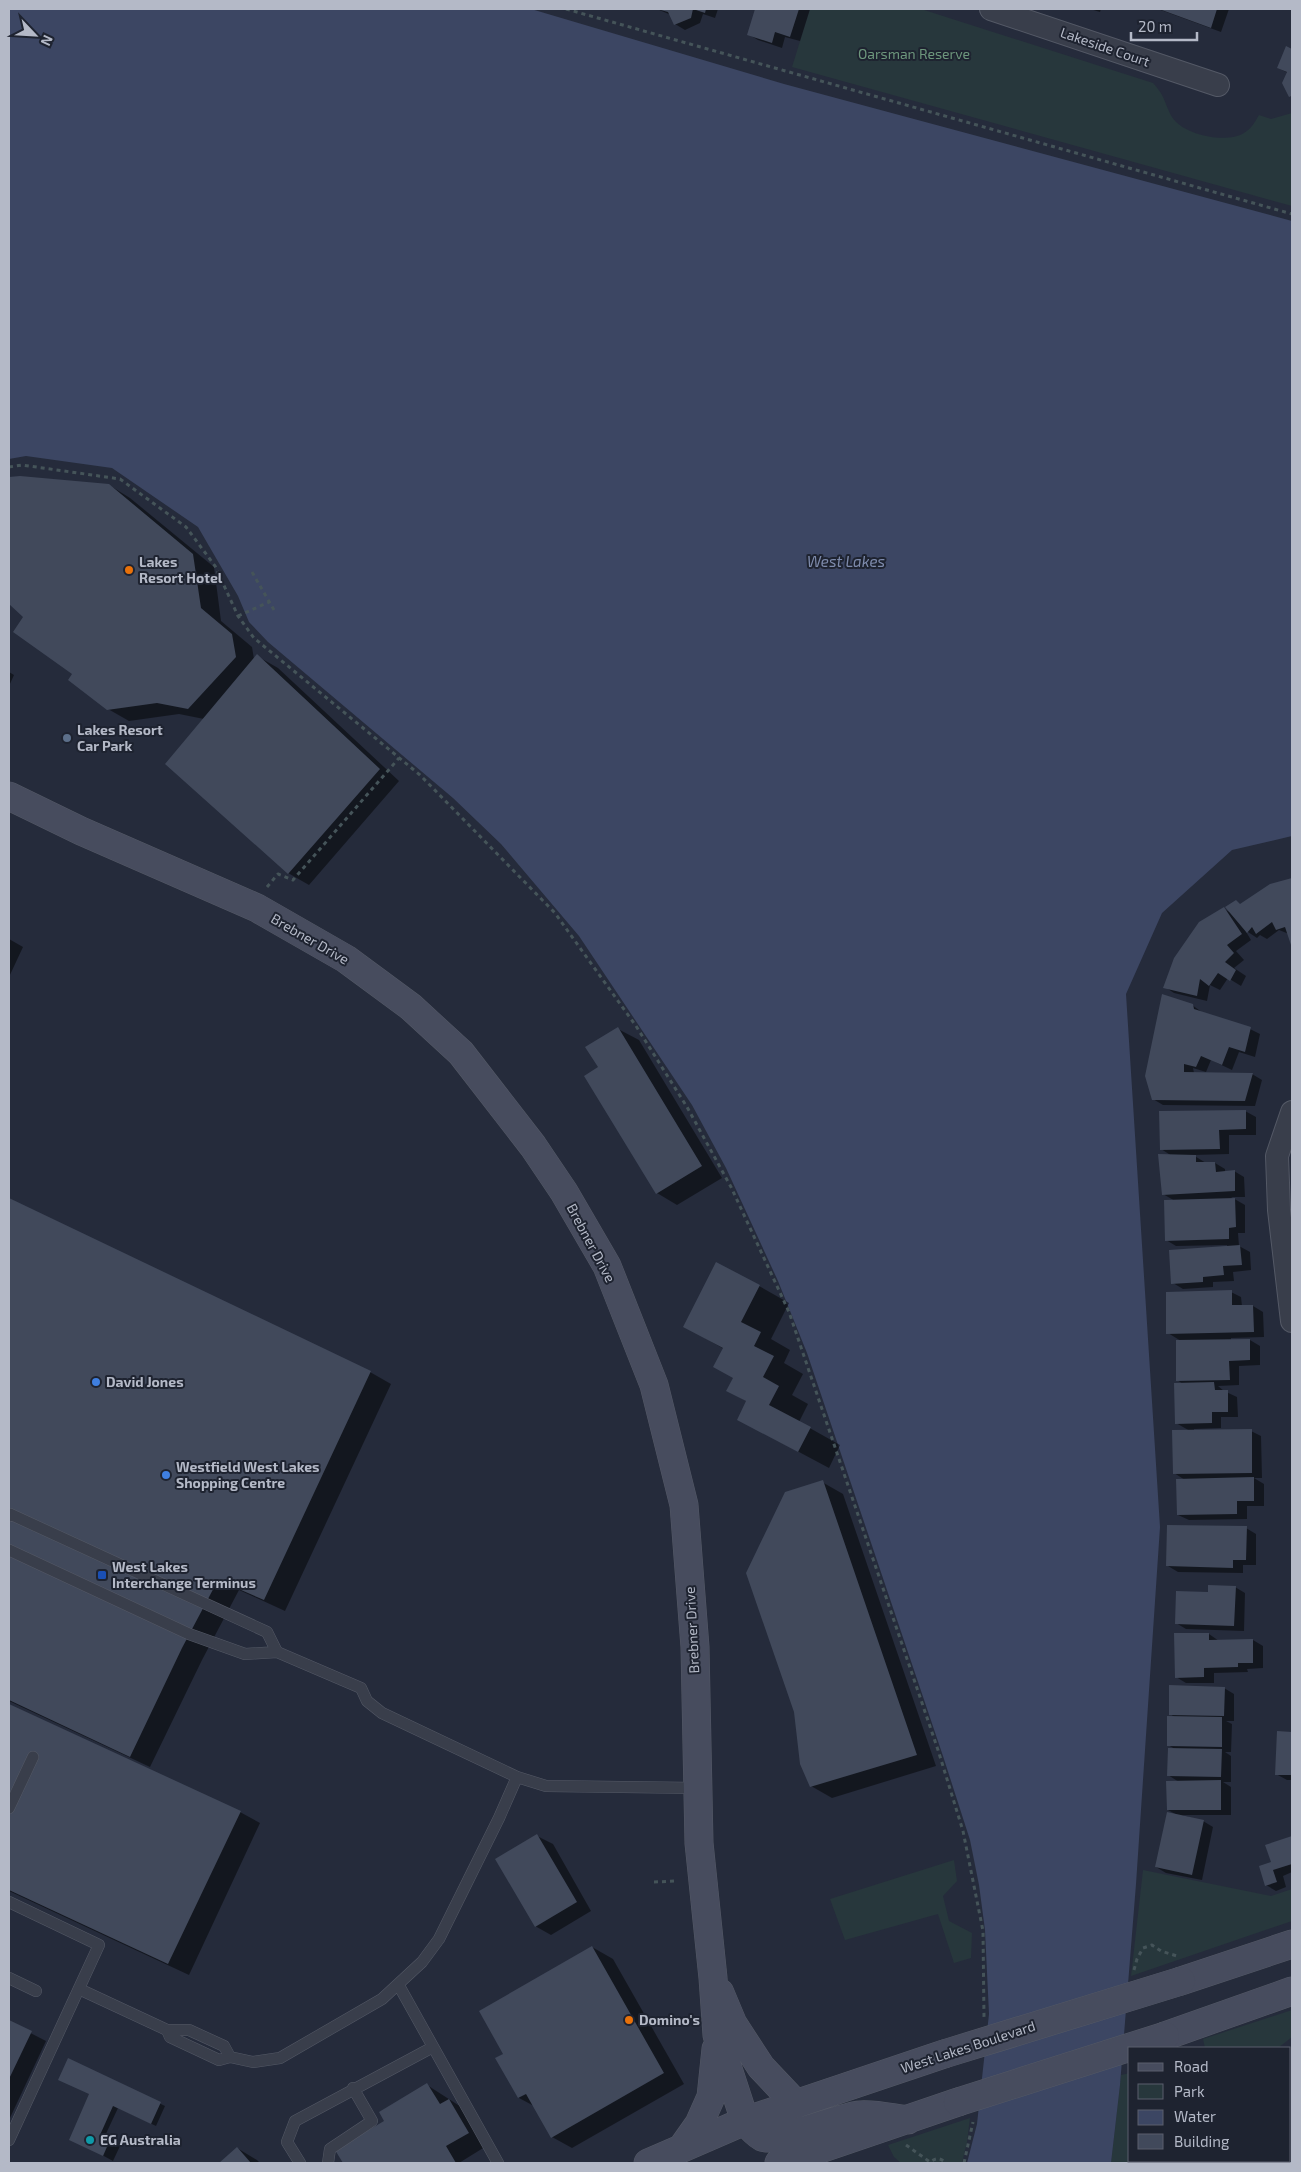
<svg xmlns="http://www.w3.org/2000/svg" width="1301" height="2172" viewBox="0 0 1301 2172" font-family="'Exo 2',sans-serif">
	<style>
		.green { fill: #27373c }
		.water { fill: #3c4663 }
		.shadow { fill: #0007 }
		.building { fill: #41495b }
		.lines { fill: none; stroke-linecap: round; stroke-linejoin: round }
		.lane-casing { stroke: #545966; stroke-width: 12 }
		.street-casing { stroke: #545966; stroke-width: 24 }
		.secondary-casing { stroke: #545966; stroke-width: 29 }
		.path { stroke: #455459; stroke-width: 3; stroke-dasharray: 4 4; stroke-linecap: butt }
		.lane { stroke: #393e4b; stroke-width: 11 }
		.street { stroke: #393e4b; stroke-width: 22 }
		.secondary { stroke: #474c5e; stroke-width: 28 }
		.secondary-bridge-casing { stroke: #545966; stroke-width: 29; stroke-linecap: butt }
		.secondary-bridge { stroke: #474c5e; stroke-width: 28 }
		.food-dot { fill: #e8710a; stroke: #1e2330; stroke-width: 2 }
		.service-dot { fill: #5c6f8a; stroke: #1e2330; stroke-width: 2 }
		.shop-dot { fill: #3f7fe0; stroke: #1e2330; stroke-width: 2 }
		.transit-dot { fill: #1a4fb4; stroke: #1e2330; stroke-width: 2 }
		.culture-dot { fill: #0f9aa8; stroke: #1e2330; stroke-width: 2 }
		.labels { text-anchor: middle; stroke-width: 4; stroke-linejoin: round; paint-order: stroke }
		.street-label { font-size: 14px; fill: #b4b9c7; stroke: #1e2330 }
		.park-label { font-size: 14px; fill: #6d967c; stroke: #1e2330 }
		.poi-label { font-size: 14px; font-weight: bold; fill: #b4b9c7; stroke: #1e2330; text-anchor: start }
		.water-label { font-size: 15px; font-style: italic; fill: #7e8bac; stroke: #1e2330 }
	</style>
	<rect width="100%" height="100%" fill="#252b3b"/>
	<path class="green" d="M810 9H921L1153 83C1166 97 1164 103 1172 117 1183 135 1226 144 1244 133 1251 129 1255 122 1259 115L1271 119 1292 113V206L792 67Z
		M954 1860 957 1881 943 1896 949 1921 972 1933 971 1958 954 1963 938 1914 845 1940 830 1899Z
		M1143 1870 1271 1896 1292 1889V1921L1131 1976Z
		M1292 2010V2037L1278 2048H1205L1203 2039Z
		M1130 2073V2161H1242L1243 2163H1111L1121 2075Z
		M970 2118 967 2142 962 2163H901L894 2157 888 2145Z"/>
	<path class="water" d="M9 9H531L784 84 1292 221V836L1232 850 1162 913 1126 994 1160 1527 1136 1884 1120 2085 1111 2163H967L977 2124 989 2014 985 1930 979 1885 970 1840 943 1756 807 1353 778 1281 726 1168 692 1105 579 936 501 844 453 798 268 642 249 622 238 596 198 527 112 468 26 456 9 459Z"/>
	<path class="shadow" d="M657 9H718L715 18 703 14 700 23 685 30 675 24 671 15Z
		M756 9H810L800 41 785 37 782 48 758 40 748 34Z
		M1090 9H1101L1100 12Z
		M1158 9H1229L1221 32Z
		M1287 48 1292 50V98L1290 96 1288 73 1278 68Z
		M20 477 109 485 130 498 214 567 221 621 252 647 254 659 257 656 278 668 399 781 309 885 288 873 204 719 179 714 129 721 108 709 25 617 9 603V478Z
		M9 672 14 675 9 686Z
		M1292 880V945L1289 934 1279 930 1267 939 1260 935 1257 938 1245 930 1251 940 1236 951 1244 960 1234 968 1246 976 1241 986 1228 978 1220 990 1210 985 1207 1001 1174 993 1165 987 1224 909 1231 913 1271 885Z
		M9 939 23 947 9 977Z
		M1192 1005 1203 1013 1250 1029 1260 1034 1255 1057 1239 1052 1232 1070 1211 1060 1206 1072 1193 1068 1194 1073 1252 1074 1262 1080 1255 1106 1163 1105 1153 1099Z
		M618 1029 639 1040 722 1178 677 1205 657 1193 599 1068Z
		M1245 1111 1256 1117V1135H1229V1154L1193 1155 1206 1163H1215L1225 1169V1172L1234 1171 1244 1177 1245 1197H1231L1245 1205V1233H1238L1239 1246 1250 1252 1251 1270 1233 1272 1234 1281 1213 1282V1287L1183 1289 1173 1283 1227 1247V1245L1176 1246 1166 1240 1175 1201 1163 1194 1172 1156 1161 1149Z
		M9 1199 370 1372 391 1384 285 1611 239 1590 202 1660 150 1767 9 1701Z
		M759 1286 789 1303 771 1339 790 1350 784 1363 803 1374 792 1395 808 1404 799 1422 840 1445 829 1468 739 1420 748 1402 727 1390 734 1378 724 1349 684 1326Z
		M1231 1292 1241 1297 1242 1306H1253L1263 1312 1264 1337 1231 1338V1340H1250L1260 1346V1365L1239 1366V1385L1218 1386 1224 1391 1237 1397 1238 1417H1221V1428L1194 1429V1431H1251L1261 1436 1262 1478H1254L1264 1484V1506H1247V1519L1189 1520 1178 1515 1185 1480 1174 1473 1190 1431 1176 1423 1183 1384 1177 1380 1181 1341 1168 1333Z
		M822 1482 843 1494 936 1766 832 1798 811 1786Z
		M1246 1528 1256 1534V1565H1243V1573L1178 1572 1168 1566Z
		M1235 1587 1245 1593 1244 1631 1186 1629 1176 1623 1209 1593Z
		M1209 1634 1219 1641 1253 1640 1263 1646V1668L1247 1669 1248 1672 1214 1673V1683H1186L1176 1677Z
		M1224 1688 1234 1694V1721H1226L1232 1724 1231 1752H1225L1231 1756V1782H1223L1231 1787V1815H1182L1203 1821 1213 1827 1202 1880 1166 1873 1156 1867 1177 1815 1168 1810 1179 1782 1168 1775 1175 1749 1168 1745 1176 1718 1170 1714Z
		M9 1706 240 1812 260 1823 189 1975 9 1891Z
		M1278 1733H1292V1780H1287L1276 1774Z
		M537 1836 553 1844 591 1911 551 1935 535 1926Z
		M1292 1837V1872L1283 1876 1286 1887 1276 1891 1266 1885 1272 1863 1266 1846Z
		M592 1947 613 1959 684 2084 572 2148 552 2137 534 2106 519 2098 497 2058 504 2054Z
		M9 2022 46 2041 9 2120Z
		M69 2060 165 2106 156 2126 118 2108 104 2138 120 2146 113 2161 80 2143 91 2094Z
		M427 2085 469 2112 488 2145 459 2163H344L337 2151 386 2122Z
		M237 2148 257 2160 260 2163H220Z"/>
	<path class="building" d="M657 9H706L705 13 693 9 691 18 674 25 668 12Z
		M755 9H799L790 37 775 32 772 43 747 35Z
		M1159 9H1217L1211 28Z
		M1286 46 1292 49V96L1289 97 1282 83 1287 72 1277 68Z
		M20 476 109 484 193 554 201 608 232 634 236 657 188 709 157 703 107 710 68 680 72 674 13 632 23 617 9 604V477Z
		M257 654 380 769 288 874 165 764Z
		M1292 878V948L1285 927 1276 930 1272 922 1256 934 1252 927 1247 933 1225 907 1236 900 1240 904 1270 884Z
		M1224 907 1242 934 1227 945 1234 953 1225 962 1236 970 1230 981 1218 973 1209 986 1200 979 1197 996 1163 988 1174 958 1199 922Z
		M1162 994 1193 1004 1194 1009 1251 1027 1245 1052 1229 1047 1222 1065 1201 1056 1196 1067 1184 1064V1072L1253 1073 1245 1101 1152 1100 1145 1076Z
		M618 1027 702 1166 656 1194 584 1076 598 1067 585 1047Z
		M1246 1110V1129L1219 1130 1220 1149 1160 1150 1159 1111Z
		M1158 1154 1196 1155V1162H1215L1216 1172 1235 1170V1191L1162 1195Z
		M9 1198 371 1371 264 1600 218 1580 182 1648 130 1757 9 1700Z
		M1235 1198 1236 1227 1229 1228V1239L1165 1241 1164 1200Z
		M1240 1245 1242 1265 1223 1266 1224 1275 1203 1277V1282L1171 1284 1169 1250Z
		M716 1262 760 1285 741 1322 761 1332 754 1346 774 1356 763 1377 779 1386 769 1405 811 1427 798 1452 737 1420 746 1401 726 1391 733 1378 713 1367 723 1348 683 1327Z
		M1232 1290V1305H1253L1254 1332 1166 1334V1292Z
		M1250 1339V1360L1229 1361 1230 1380 1176 1381V1340Z
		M1214 1382 1215 1390H1228V1412H1212V1423L1175 1424 1174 1383Z
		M1252 1429V1473L1173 1474 1172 1430Z
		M1254 1477V1501H1237V1514L1177 1515 1176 1479Z
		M823 1480 917 1755 810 1787 800 1764 794 1712 746 1573 785 1492Z
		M1167 1525 1247 1526 1246 1560H1233V1568L1166 1566Z
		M1208 1585 1236 1586 1234 1626 1175 1624 1176 1591 1208 1592Z
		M1174 1633H1209V1640L1253 1639V1663H1238V1667L1204 1668V1677L1175 1678Z
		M1169 1685 1225 1687 1224 1716 1169 1715Z
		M9 1704 241 1811 168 1964 9 1890Z
		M1167 1716 1222 1717V1747L1167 1746Z
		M1277 1731 1292 1732V1775H1275Z
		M1168 1748 1222 1749 1221 1777 1167 1776Z
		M1221 1780V1810H1167L1166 1781Z
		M1167 1812 1204 1820 1192 1875 1155 1867Z
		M537 1834 577 1902 535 1927 495 1859Z
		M1292 1836V1864L1273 1870 1277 1882 1265 1886 1259 1866 1271 1862 1265 1845Z
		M592 1946 664 2073 551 2138 526 2094 518 2098 495 2058 503 2054 479 2011Z
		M9 2020 32 2031 9 2079Z
		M68 2058 161 2102 151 2124 113 2106 100 2135 110 2140 103 2156 69 2140 89 2094 58 2080Z
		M427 2083 440 2104 449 2099 469 2133 446 2146 456 2163H343L335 2150 384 2121 379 2112Z
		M237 2147 251 2163H219Z"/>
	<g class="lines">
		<defs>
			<path id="lane" d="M9 1516 10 1514 267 1632 277 1652
				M9 1550 189 1634 245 1654 277 1652 361 1688 367 1701 382 1713 517 1777 546 1786 698 1788
				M9 1808 33 1757
				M9 1902 99 1945 9 2140
				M9 1978 36 1991
				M398 1984 498 2163
				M79 1989 167 2030H189L224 2046 230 2057
				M167 2030 170 2037 219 2060 230 2057 253 2062 280 2058 382 1999 422 1962 439 1939 499 1818 517 1777
				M300 2163 287 2142 295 2121 433 2047
				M328 2163 330 2149 372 2121 353 2088"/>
			<path id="street" d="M991 9 1218 85
				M1292 1112 1277 1156 1279 1210 1292 1321"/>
			<path id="secondary" d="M9 796 81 831 257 908 346 959 411 1007 461 1053 533 1146 564 1192 607 1266 654 1385 684 1505 695 1647 699 1843 713 1978 717 2035 745 2121C750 2127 755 2133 762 2137 777 2144 837 2118 858 2115 873 2113 892 2118 908 2120
				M1181 1981 1292 1944
				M720 1993 733 2024 761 2067 796 2104
				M1165 2036 1292 1991
				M682 2148 699 2124 711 2097 716 2049
				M648 2163 745 2121 944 2054
				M779 2163 958 2102"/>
		</defs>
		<use href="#lane" class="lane-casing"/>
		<use href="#street" class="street-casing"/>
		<use href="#secondary" class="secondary-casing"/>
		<path class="path" d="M566 9 1292 214
			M9 467 22 465 120 479 186 527 215 566 238 616 254 638 420 775 555 913 636 1026 687 1107 731 1187 789 1312 938 1750 963 1831 983 1931 984 2017
			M252 572 274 610
			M238 616 269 602
			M267 887 278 874 293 880 399 758
			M654 1882 676 1881
			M1134 1970 1137 1959 1143 1948 1152 1945 1161 1951 1177 1956
			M906 2145 930 2162C937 2157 940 2158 946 2163
			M1194 2161 1195 2163
			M964 2163 973 2122"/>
		<use href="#lane" class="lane"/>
		<use href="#street" class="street"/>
		<use href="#secondary" class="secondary"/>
		<defs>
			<path id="secondary-bridge" d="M944 2054 1181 1981
				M958 2102 1165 2036"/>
		</defs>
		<use href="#secondary-bridge" class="secondary-bridge-casing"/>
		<use href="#secondary-bridge" class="secondary-bridge"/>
	</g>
	<g class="food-dot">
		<circle cx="129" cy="570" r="5"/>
		<circle cx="629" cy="2020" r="5"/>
	</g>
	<circle class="service-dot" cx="67" cy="738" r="5"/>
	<g class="shop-dot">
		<circle cx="96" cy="1382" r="5"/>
		<circle cx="166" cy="1475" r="5"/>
	</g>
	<rect class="transit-dot" x="97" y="1570" width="10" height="10" rx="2.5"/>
	<circle class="culture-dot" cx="90" cy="2140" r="5"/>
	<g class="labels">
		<g class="street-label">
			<text transform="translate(1105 47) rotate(19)" y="5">Lakeside Court</text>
			<text transform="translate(310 939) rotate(30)" y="5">Brebner Drive</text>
			<text transform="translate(591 1243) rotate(62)" y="5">Brebner Drive</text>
			<text transform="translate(692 1630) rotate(-93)" y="5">Brebner Drive</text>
			<text transform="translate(968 2047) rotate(-18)" y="5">West Lakes Boulevard</text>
		</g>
		<g class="park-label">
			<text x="914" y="59">Oarsman Reserve</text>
		</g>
		<g class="poi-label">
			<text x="139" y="567">Lakes<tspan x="139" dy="16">Resort Hotel</tspan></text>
			<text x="77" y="735">Lakes Resort<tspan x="77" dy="16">Car Park</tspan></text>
			<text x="106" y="1387">David Jones</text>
			<text x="176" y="1472">Westfield West Lakes<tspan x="176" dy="16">Shopping Centre</tspan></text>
			<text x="112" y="1572">West Lakes<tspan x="112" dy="16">Interchange Terminus</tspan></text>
			<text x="639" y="2025">Domino's</text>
			<text x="100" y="2145">EG Australia</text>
		</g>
		<g class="water-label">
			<text x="846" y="567">West Lakes</text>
		</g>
	</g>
	<rect width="1301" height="2172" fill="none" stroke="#b4b9c7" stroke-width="20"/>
	<rect x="1128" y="2047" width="162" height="115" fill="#1e2330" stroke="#5a5f6c"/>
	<rect x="1138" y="2063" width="25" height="8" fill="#474c5e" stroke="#5a5f6c"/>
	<text x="1174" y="2072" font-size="15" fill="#b4b9c7">Road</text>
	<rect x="1138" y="2084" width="25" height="15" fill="#27373c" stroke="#5a5f6c"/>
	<text x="1174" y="2097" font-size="15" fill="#b4b9c7">Park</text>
	<rect x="1138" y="2110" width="25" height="15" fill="#3c4663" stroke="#5a5f6c"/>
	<text x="1174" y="2122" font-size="15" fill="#b4b9c7">Water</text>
	<rect x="1138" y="2134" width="25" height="15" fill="#41495b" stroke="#5a5f6c"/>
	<text x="1174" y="2147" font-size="15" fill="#b4b9c7">Building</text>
	<g transform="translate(35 35) rotate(115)" stroke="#1e2330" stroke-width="4" paint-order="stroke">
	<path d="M0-4L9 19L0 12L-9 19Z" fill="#b4b9c7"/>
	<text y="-8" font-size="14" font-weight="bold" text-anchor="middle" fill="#b4b9c7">N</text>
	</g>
	<path d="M1131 32v8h66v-8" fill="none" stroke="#b4b9c7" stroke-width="2.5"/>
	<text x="1138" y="32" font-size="15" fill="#b4b9c7" stroke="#1e2330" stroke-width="4" paint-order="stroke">20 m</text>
</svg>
